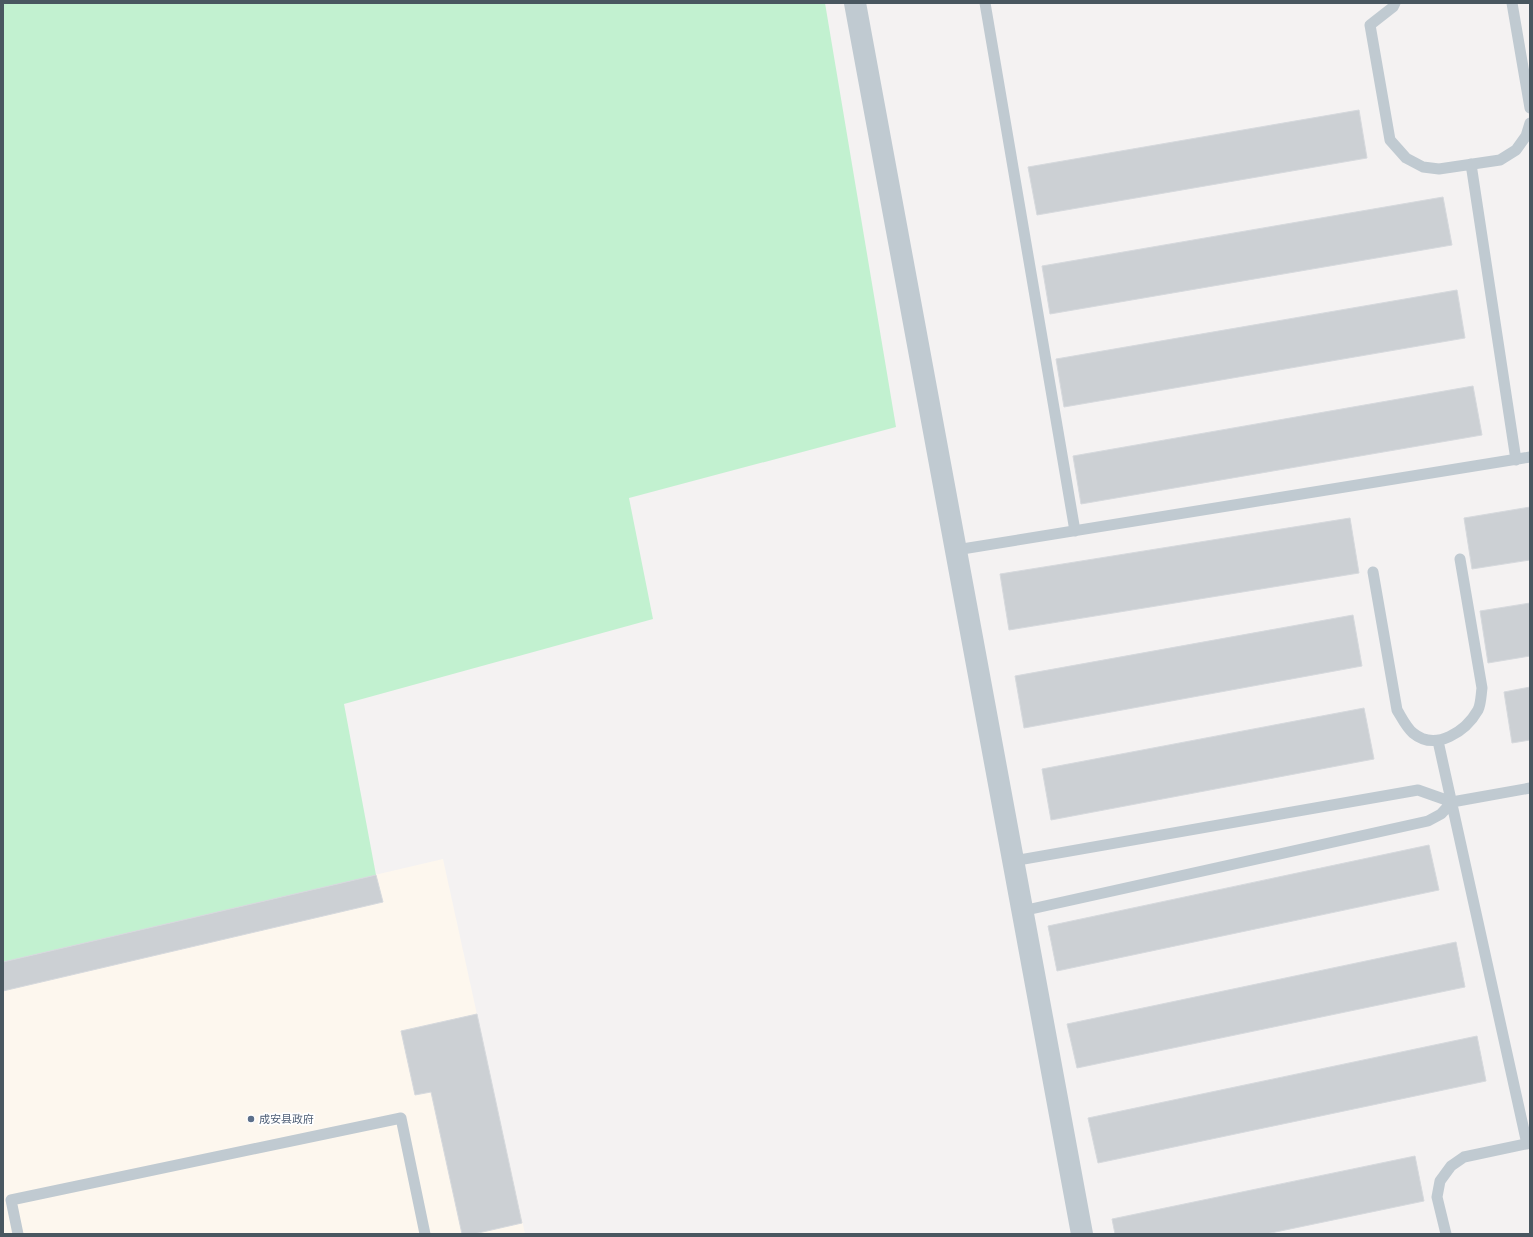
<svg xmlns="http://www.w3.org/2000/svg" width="1533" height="1237" viewBox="0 0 1533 1237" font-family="'Alegreya Sans','Noto Sans SC',sans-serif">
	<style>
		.commercial { fill: #fdf7ee }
		.green { fill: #c2f1d0 }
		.building { fill: #ccd0d4; stroke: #d6d9dd }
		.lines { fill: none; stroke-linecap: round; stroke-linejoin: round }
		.lane { stroke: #c0cad1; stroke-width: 11 }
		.street { stroke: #c0cad1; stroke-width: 22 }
		.service-dot { fill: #5c6f8a; stroke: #fff; stroke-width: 1.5 }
		.labels { text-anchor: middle; stroke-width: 3.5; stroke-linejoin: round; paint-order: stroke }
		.service-label { font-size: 11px; fill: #4e5e75; stroke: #fff; text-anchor: start }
	</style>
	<rect width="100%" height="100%" fill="#f4f2f2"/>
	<path class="commercial" d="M443 859 525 1234H3V962Z"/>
	<path class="green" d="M3 3H825L896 427 629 498 653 619 344 704 376 875 3 962Z"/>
	<path class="building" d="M1359 110 1367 158 1037 215 1028 167Z
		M1443 197 1452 245 1050 314 1042 266Z
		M1457 290 1465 338 1064 407 1056 359Z
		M1473 386 1482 435 1081 504 1073 456Z
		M1530 507V560L1472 569 1464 518Z
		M1350 518 1359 573 1009 630 1000 574Z
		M1530 603V656L1488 663 1480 611Z
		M1353 615 1362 666 1024 728 1015 676Z
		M1530 687V740L1512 743 1504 692Z
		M1364 708 1374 759 1051 820 1042 769Z
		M1429 845 1439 890 1057 971 1048 926Z
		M376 875 383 902 3 991V962Z
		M1456 942 1465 987 1077 1068 1067 1024Z
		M477 1014 522 1223 474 1234H462L431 1092 415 1095 401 1031Z
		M1477 1036 1486 1081 1098 1163 1088 1118Z
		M1415 1156 1424 1201 1266 1234H1115L1112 1219Z"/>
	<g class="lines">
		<path class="lane" d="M985 3 1075 531
			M1395 3 1393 7 1370 25 1390 140 1406 158 1423 167 1439 169 1500 160 1516 150 1526 136 1530 123
			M1512 3 1530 108
			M1471 164 1516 460
			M956 550 1530 457
			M1373 572 1397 710C1402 718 1406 727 1413 733 1436 752 1466 731 1478 710 1481 704 1481 695 1482 688L1460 559
			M1438 741 1527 1144
			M1013 861 1418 790 1452 802 1530 788
			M1022 911 1428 821 1441 814 1452 802
			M18 1234 11 1200 401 1118 425 1234
			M1446 1234 1437 1197 1440 1181 1451 1166 1464 1157 1530 1143"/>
		<path class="street" d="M855 3 1082 1234"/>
	</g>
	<circle class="service-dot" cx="251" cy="1119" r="4"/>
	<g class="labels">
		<g class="service-label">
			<text x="259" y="1123">成安县政府</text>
		</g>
	</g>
	<rect width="1533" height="1237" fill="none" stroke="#495760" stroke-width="8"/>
</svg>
